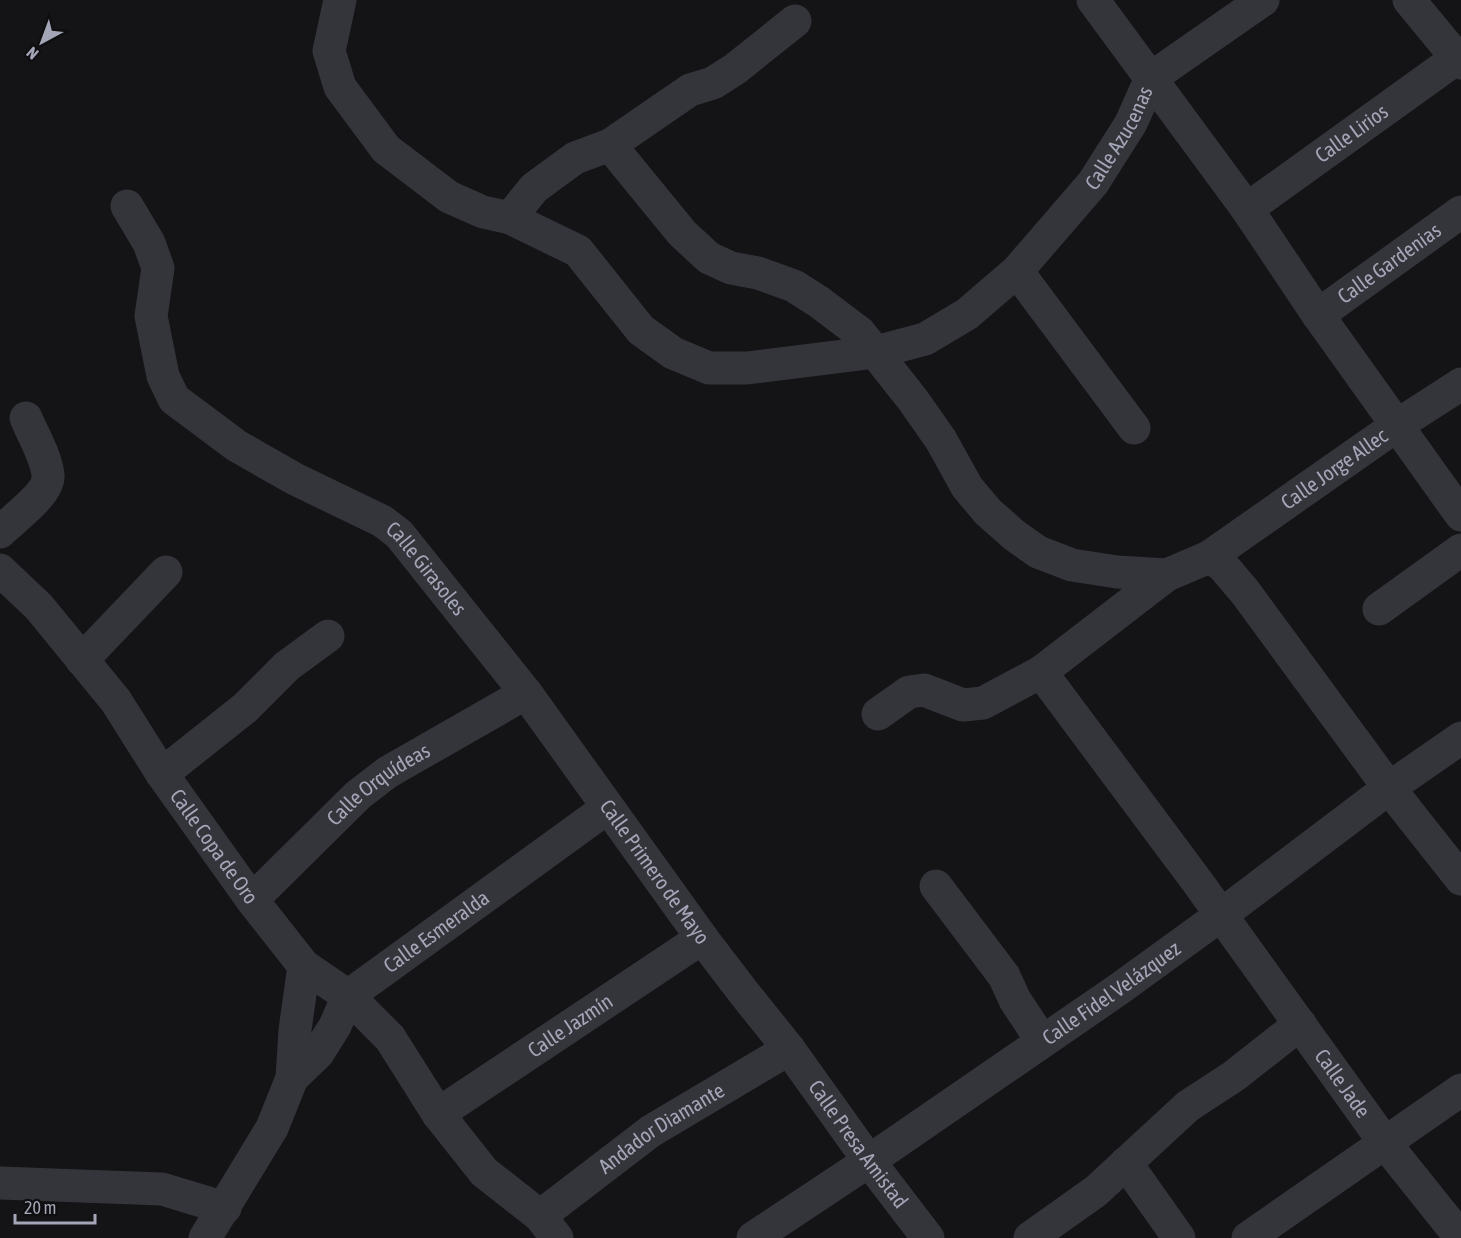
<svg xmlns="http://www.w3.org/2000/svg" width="1461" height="1238" viewBox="0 0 1461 1238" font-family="'Asap Condensed',sans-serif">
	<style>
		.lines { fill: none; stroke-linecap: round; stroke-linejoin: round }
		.minor { stroke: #34343b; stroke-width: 33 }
		.labels { text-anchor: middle; stroke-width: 4.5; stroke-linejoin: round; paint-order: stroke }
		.street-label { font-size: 21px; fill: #a4a6b7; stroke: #0f0e10 }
	</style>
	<rect width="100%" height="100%" fill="#141316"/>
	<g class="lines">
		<g class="minor">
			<path id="s1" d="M340 0 329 51 340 87 386 149 449 197 483 212 510 218 578 251 641 330 673 353 709 368H747L876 352 925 339 967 314 1017 271 1093 183 1131 123 1151 78 1263 0"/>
			<path d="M1093 0 1247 209 1318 315 1461 515"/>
			<path d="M1409 0 1461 63"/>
			<path d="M610 145 682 233 709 258 731 268 758 273 794 286 819 302 860 333 913 400 941 440 967 487 988 512 1014 535 1038 552 1072 565 1117 572 1167 575 1209 557 1222 565 1245 592 1389 788 1461 879"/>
			<path id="s2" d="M127 206 149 243 158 268 151 316 163 376 174 399 237 446 295 479 382 521 399 534 526 693 702 938 744 993 789 1049 869 1161 928 1238"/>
			<path id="s3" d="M1247 209 1457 58"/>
			<path d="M510 218 534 188 575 158 610 145 690 90 713 83 735 69 795 21"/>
			<path d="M1017 271 1134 428"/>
			<path id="s4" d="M1318 315 1461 212"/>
			<path d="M0 532C12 520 50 493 48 475 46 456 33 435 26 418"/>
			<path id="s5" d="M1209 557 1396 426 1461 384"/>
			<path id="s6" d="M0 570 39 607 116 701 162 774 252 900 304 966 348 996 390 1038 438 1114 484 1172 540 1216 557 1238"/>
			<path d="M1379 609 1461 550"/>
			<path d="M82 660 166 572"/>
			<path id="s7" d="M1041 672 1196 880 1385 1143 1461 1238"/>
			<path d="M878 714 909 692 924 690 963 705 983 703 1041 672 1167 575"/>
			<path d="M162 774 245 708 287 666 328 636"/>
			<path d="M936 886 1004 976 1015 1000 1042 1041"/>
			<path id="s8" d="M252 900 358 795 388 772 526 693"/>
			<path id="s9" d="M292 1078 318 1053 335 1026 348 996 607 808"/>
			<path id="s10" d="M438 1114 702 938"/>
			<path d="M1126 1163 1179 1238"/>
			<path d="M0 1183 162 1189 225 1208"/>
			<path id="s11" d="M540 1216 651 1131 789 1049"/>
			<path d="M205 1238 272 1128 292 1078 295 1030 304 966"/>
			<path id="s12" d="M753 1238 869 1161 1119 989 1221 915 1389 788 1461 738"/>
			<path d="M1030 1238 1096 1191 1188 1106 1234 1076 1300 1024"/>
			<path d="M1248 1238 1461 1090"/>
		</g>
	</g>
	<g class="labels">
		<g class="street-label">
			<text dy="7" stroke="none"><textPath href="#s3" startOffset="129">Calle Lirios</textPath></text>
			<text dy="7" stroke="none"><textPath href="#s1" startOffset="1068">Calle Azucenas</textPath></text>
			<text dy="7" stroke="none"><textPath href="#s4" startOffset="88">Calle Gardenias</textPath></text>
			<text dy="7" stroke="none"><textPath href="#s5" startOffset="153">Calle Jorge Allec</textPath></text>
			<text dy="7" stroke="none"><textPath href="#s2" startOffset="512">Calle Girasoles</textPath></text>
			<text dy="7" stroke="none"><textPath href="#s8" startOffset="172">Calle Orquídeas</textPath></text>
			<text dy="7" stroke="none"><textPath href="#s6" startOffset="351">Calle Copa de Oro</textPath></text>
			<text dy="7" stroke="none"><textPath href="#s2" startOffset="892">Calle Primero de Mayo</textPath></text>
			<text dy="7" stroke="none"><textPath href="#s9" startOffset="210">Calle Esmeralda</textPath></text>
			<text dy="7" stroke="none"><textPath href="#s12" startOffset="434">Calle Fidel Velázquez</textPath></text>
			<text dy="7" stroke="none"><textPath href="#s10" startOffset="159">Calle Jazmín</textPath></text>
			<text dy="7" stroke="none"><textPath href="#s7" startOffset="510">Calle Jade</textPath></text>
			<text dy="7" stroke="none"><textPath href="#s11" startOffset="150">Andador Diamante</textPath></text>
			<text dy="7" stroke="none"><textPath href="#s2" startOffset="1232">Calle Presa Amistad</textPath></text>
		</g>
	</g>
	<g transform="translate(42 42) rotate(221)" stroke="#0f0e10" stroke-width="4.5" paint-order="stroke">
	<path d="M0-4.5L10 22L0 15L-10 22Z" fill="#a4a6b7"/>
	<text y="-9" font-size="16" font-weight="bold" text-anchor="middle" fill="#a4a6b7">N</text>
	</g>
	<path d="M15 1214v9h80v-9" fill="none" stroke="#a4a6b7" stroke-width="3"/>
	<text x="24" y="1214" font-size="18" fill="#a4a6b7" stroke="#0f0e10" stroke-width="4.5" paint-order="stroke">20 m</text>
</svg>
